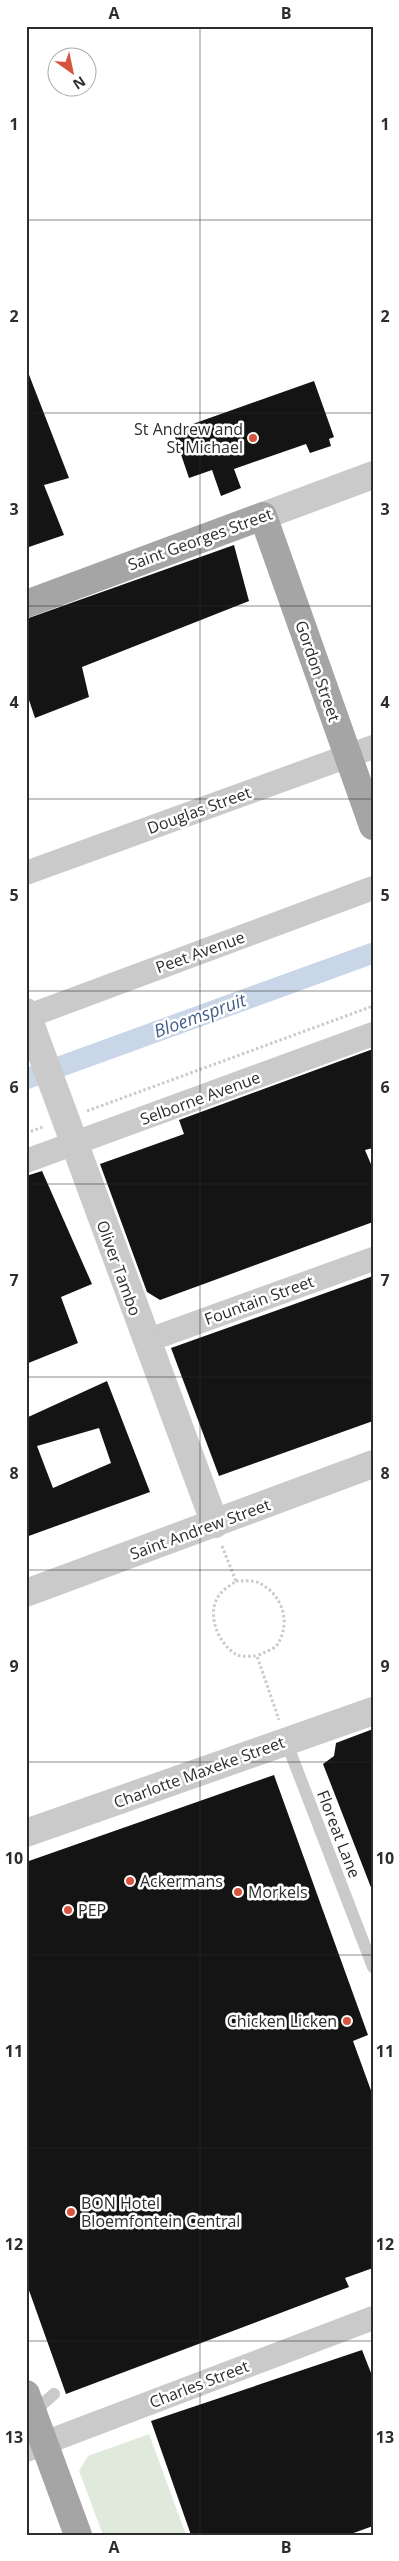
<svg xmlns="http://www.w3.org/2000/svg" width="399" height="2561" viewBox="0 0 399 2561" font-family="'Open Sans',sans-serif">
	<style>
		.green { fill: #e0eadc }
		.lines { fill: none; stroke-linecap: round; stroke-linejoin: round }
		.canal { stroke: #c9d6e8; stroke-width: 21 }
		.building { fill: #141414; fill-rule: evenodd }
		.path { stroke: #cacaca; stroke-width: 3; stroke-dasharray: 2.5 2.5; stroke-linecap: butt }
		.service { stroke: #cacaca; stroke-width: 12 }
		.minor { stroke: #cacaca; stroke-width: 24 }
		.tertiary { stroke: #cacaca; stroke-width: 28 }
		.primary { stroke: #a5a5a5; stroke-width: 28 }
		.grid { fill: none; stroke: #2d2d2d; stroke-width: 1; stroke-opacity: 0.55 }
		.poi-dot { fill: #d6533d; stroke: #fff; stroke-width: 2 }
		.labels { text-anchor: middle; stroke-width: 5; stroke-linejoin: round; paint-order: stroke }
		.poi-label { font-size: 16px; fill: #2d2d2d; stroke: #fff; text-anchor: start }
		.street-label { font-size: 16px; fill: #2d2d2d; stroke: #fff }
		.water-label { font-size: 18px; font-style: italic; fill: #425e88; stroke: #fff }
		.neatline { fill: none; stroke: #2d2d2d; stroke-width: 2 }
		.grid-label { font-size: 16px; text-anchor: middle; font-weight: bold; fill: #2d2d2d }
	</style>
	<rect width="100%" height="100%" fill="#fff"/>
	<path class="green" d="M149 2434 186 2535H103L79 2471 88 2456Z"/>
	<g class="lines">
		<path class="canal" d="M26 1079 373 953"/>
	</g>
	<path class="building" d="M26 367 69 478 44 485 64 535 26 548Z
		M314 381 334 437 329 439 331 446 310 453 306 444 234 469 241 488 221 496 212 470 189 478 173 431Z
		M234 545 249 601 82 667 89 697 35 718 26 691V619Z
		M373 1049V1148L365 1150 373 1169V1222L160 1300 147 1292 100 1164 184 1134 179 1120Z
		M42 1171 92 1284 61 1297 78 1343 26 1364V1176Z
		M373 1276V1421L219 1476 171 1348Z
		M107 1381 150 1492 26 1537V1418ZM99 1428 111 1463 53 1488 37 1446Z
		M373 1729V1890H372L323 1764 334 1756 336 1743Z
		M274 1775 368 2035 353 2041 373 2096V2268L345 2278 349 2287 66 2394 26 2282V1862Z
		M362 2350 373 2378V2526L348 2535H191L151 2421Z"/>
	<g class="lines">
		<path class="path" d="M87 1111 373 1006
			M26 1133 43 1127
			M222 1546 236 1581C231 1585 224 1589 220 1594 205 1613 218 1644 237 1655 242 1657 251 1656 257 1656L279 1720
			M236 1581C242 1581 253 1580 259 1583 282 1594 292 1622 277 1645 273 1650 262 1653 257 1656"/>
		<path class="service" d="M286 1741 373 1967
			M32 2413 54 2394"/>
		<path class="minor" d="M26 873 373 747
			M26 1017 373 888
			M26 1161 373 1034
			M146 1341 373 1259
			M26 2450 373 2318"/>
		<path class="tertiary" d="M263 516 373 475
			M26 1012 215 1524
			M26 1593 373 1464
			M26 1833 373 1711"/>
		<path class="primary" d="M26 604 263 516 373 826
			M26 2394 78 2535"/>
	</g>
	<path class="grid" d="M200 26V2535M26 220H373M26 413H373M26 606H373M26 799H373M26 991H373M26 1184H373M26 1377H373M26 1570H373M26 1762H373M26 1955H373M26 2148H373M26 2341H373"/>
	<g class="poi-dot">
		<circle cx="253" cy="438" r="5"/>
		<circle cx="130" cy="1881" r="5"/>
		<circle cx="238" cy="1892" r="5"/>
		<circle cx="68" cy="1910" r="5"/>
		<circle cx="347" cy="2021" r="5"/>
		<circle cx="71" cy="2212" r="5"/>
	</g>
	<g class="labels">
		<g class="poi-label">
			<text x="243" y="435" text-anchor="end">St Andrew and<tspan x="243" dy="18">St Michael</tspan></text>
			<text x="140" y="1887">Ackermans</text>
			<text x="248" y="1898">Morkels</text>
			<text x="78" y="1916">PEP</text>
			<text x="337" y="2027" text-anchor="end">Chicken Licken</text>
			<text x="81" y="2209">BON Hotel<tspan x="81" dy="18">Bloemfontein Central</tspan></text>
		</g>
		<g class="street-label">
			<text transform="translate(200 539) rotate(-20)" y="6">Saint Georges Street</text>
			<text transform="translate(318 671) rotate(71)" y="6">Gordon Street</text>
			<text transform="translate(199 810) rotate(-20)" y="6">Douglas Street</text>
			<text transform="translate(200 952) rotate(-20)" y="6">Peet Avenue</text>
			<text transform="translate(200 1098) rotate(-20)" y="6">Selborne Avenue</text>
			<text transform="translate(119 1268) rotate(70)" y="6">Oliver Tambo</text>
			<text transform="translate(259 1300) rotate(-20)" y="6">Fountain Street</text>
			<text transform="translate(200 1529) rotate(-20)" y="6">Saint Andrew Street</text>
			<text transform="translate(199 1772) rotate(-20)" y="6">Charlotte Maxeke Street</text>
			<text transform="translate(339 1834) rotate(69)" y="6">Floreat Lane</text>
			<text transform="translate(199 2384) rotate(-21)" y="6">Charles Street</text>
		</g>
		<g class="water-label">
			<text transform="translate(200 1016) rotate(-20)" y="6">Bloemspruit</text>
		</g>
	</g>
	<rect width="399" height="2561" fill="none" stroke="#ffffff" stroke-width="55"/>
	<g transform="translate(72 72) rotate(147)"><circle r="24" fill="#ffffff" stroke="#ababab"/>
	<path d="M0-4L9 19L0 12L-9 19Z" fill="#d6533d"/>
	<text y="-8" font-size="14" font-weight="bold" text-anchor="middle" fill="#2d2d2d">N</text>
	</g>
	<rect x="28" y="28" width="344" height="2506" class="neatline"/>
	<g class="grid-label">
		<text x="114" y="19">A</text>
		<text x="286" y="19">B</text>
		<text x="14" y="130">1</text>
		<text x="385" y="130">1</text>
		<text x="14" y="322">2</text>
		<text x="385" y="322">2</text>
		<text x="14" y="515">3</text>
		<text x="385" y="515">3</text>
		<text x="14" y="708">4</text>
		<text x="385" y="708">4</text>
		<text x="14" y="901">5</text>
		<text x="385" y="901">5</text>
		<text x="14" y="1093">6</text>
		<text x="385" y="1093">6</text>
		<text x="14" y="1286">7</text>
		<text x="385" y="1286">7</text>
		<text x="14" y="1479">8</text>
		<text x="385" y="1479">8</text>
		<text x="14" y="1672">9</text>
		<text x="385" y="1672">9</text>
		<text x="14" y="1864">10</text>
		<text x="385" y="1864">10</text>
		<text x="14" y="2057">11</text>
		<text x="385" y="2057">11</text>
		<text x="14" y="2250">12</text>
		<text x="385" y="2250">12</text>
		<text x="14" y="2443">13</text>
		<text x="385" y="2443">13</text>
		<text x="114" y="2553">A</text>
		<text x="286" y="2553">B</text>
	</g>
</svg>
